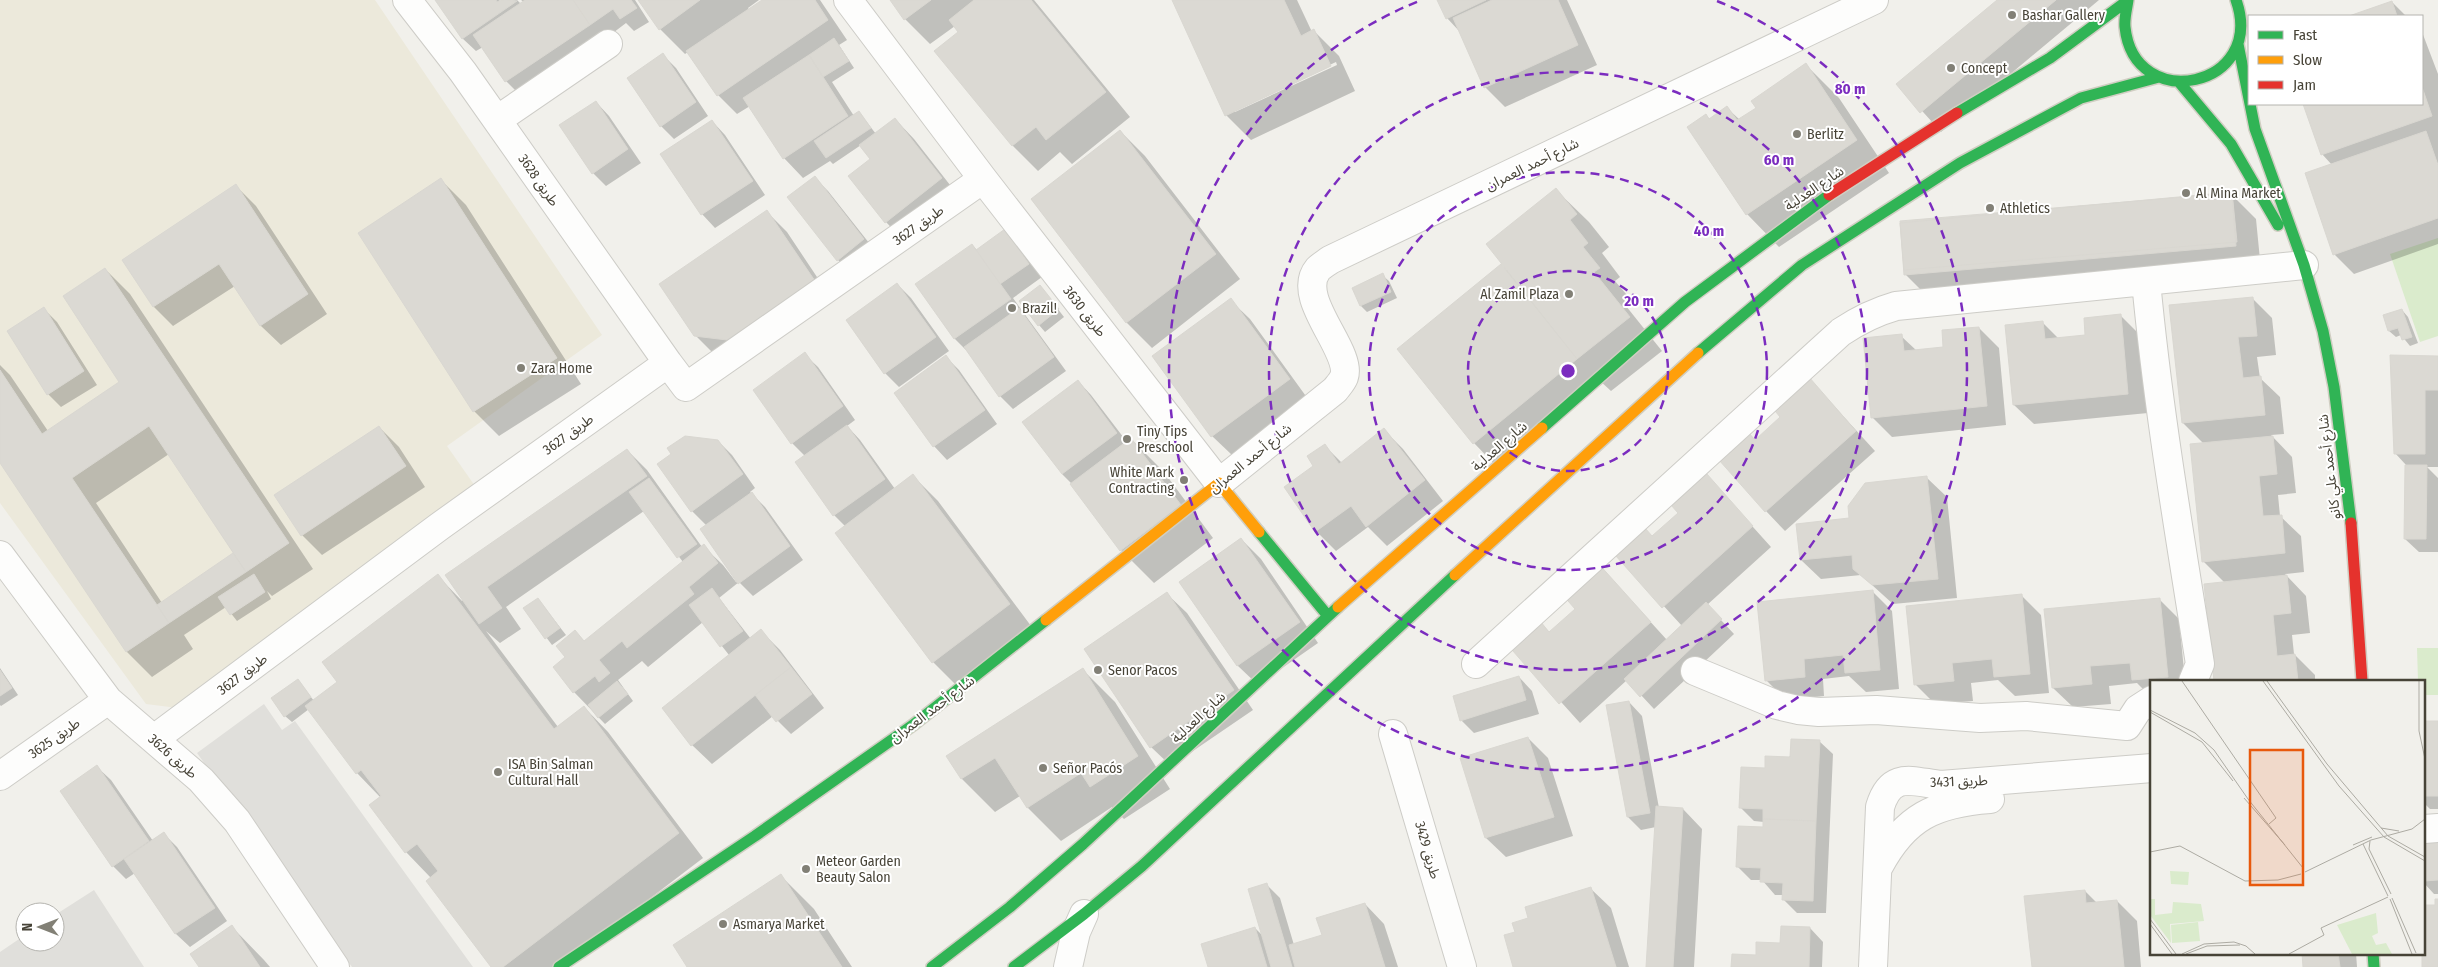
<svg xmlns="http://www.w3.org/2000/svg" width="2438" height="967" viewBox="0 0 2438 967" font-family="'Fira Sans Condensed','Noto Sans Arabic',sans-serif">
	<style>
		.education { fill: #ece9db }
		.green { fill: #daebcc }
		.parking { fill: #e0dfdb }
		.shadow { fill: #0003; fill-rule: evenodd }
		.building { fill: #dbd9d3; stroke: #d9d7d1 }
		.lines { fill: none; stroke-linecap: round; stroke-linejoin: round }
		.street-casing { stroke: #cdccc7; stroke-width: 30 }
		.fast-casing { stroke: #d0cec2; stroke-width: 14 }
		.slow-casing { stroke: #d0cec2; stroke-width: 14 }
		.jam-casing { stroke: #d0cec2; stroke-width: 14 }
		.street { stroke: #fdfdfc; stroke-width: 28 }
		.fast { stroke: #30b455; stroke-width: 11 }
		.slow { stroke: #ff9f0a; stroke-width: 11 }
		.jam { stroke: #e5322d; stroke-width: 11 }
		.ring { fill: none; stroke: #7b2cbf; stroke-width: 2.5; stroke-dasharray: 9 6 }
		.poi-dot { fill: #828076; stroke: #fff; stroke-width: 2 }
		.labels { text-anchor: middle; stroke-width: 4; stroke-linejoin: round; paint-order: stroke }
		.poi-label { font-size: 14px; fill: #474337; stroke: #fff; text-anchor: start }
		.street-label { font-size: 14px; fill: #474337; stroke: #fff }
		.inset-road { fill: none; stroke: #adaba3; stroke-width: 1 }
		.view { fill: #e8590c; fill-opacity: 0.15; stroke: #e8590c; stroke-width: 2.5 }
		.inset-edge { fill: none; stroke: #474337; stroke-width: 2.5 }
		.centre { fill: #7b2cbf; stroke: #fff; stroke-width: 2.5 }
		.ring-label { font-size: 15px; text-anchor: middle; font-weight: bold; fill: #7b2cbf; stroke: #fff; stroke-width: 4; stroke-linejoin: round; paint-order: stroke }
	</style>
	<rect width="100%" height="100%" fill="#f1f0eb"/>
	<path class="education" d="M0 0H375L602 335 447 446 475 486 178 708 146 704 0 503Z"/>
	<path class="green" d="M2438 238V336L2420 342 2390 254Z
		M2417 648H2438V695H2424V681H2418Z"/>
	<path class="parking" d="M264 704 282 730 295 721 473 967H352L197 753Z
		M94 890 144 967H0V952L25 935V942H55V915Z"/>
	<path class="shadow" d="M437 0H499L501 2 517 0 521 4 524 2 521 0H635L649 22 634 31 626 23 525 100 506 81 483 47 476 51 462 38Z
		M639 0H759L748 8 749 10 764 0H820L847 40 839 45 854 68 832 82 854 116 859 112 876 134 895 119 914 139 961 199 905 242 886 222 872 159 861 145 833 164 830 161 803 178 784 158 750 106 737 114 718 95 688 52 685 54 660 29Z
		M891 0H1034L1130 117 1072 164 1060 152 1038 171 1013 146 936 51 960 32 955 26 930 44 905 19Z
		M1173 0H1297L1312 32 1314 31 1339 56 1355 91 1251 140 1226 115ZM1336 62 1337 65 1235 112V109Z
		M1438 0H1567L1597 65 1505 107 1485 87 1460 32 1447 18Z
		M1999 0H2099L1941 132 1898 84Z
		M2392 2 2406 16H2353Z
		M2422 32 2438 74V244L2354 274 2334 254 2332 165 2322 154 2304 104H2422Z
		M663 55 676 68 708 116 674 139 661 126Z
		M1806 65 1839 98 1889 173 1779 247 1747 214 1706 116 1710 119 1727 108 1740 120 1757 108Z
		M596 102 609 116 641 163 606 186 593 173Z
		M712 121 725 135 765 195 715 228 702 214Z
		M1120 131 1145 156 1240 279 1152 348 1127 323 1032 200Z
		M815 178 828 191 877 253 851 273 838 260Z
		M441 180 466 205 581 384 499 436 474 411 359 233Z
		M236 186 256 206 327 314 281 345 261 326 235 286 173 326 154 307 123 260Z
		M1556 190 1589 222 1609 247 1602 253 1620 277 1615 281 1632 301 1626 306 1662 351 1611 391 1599 380 1498 468 1474 443 1506 271Z
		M2231 194 2256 219 2261 270 1930 299 1905 274Z
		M767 212 787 232 833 301 715 355 695 335Z
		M1005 231 1018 244 1042 277 1013 298 1066 371 1013 409 1000 396 968 352 955 339 917 284 972 245 978 251Z
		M105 269 130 294 313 569 272 596 267 591 271 599 237 621 226 607 184 635 193 649 152 677 127 652 0 461V365L10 375 48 431 121 382ZM169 454 238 560 233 555 162 603 96 503Z
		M1382 275 1389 281 1397 298 1367 312 1361 306 1353 289Z
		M897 284 911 298 949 351 899 387 885 373 847 320Z
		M1040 286 1064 317 1045 332 1039 325Z
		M2252 298 2272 318 2276 355 2257 357 2260 378 2280 397 2284 434 2271 435 2292 457 2296 493 2278 495 2280 516 2301 536 2304 572 2285 574 2306 596 2310 633 2292 635 2294 654 2315 675V681H2215L2225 583 2203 561 2204 444 2183 423Z
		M1230 300 1250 319 1308 399 1232 455 1212 436Z
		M44 309 57 322 97 385 61 407 48 394Z
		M2402 310 2408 317 2418 343 2410 346 2401 335 2396 337 2389 331 2384 316Z
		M2120 315 2140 335 2148 413 2034 424 2014 405 2043 323 2059 339 2087 336Z
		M1979 328 1999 348 2006 425 1892 437 1872 417 1901 336 1917 351 1945 348Z
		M804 354 818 367 855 420 847 426 860 440 895 489 913 476 938 501 1034 630 958 687 933 662 846 527 834 515 796 463 805 456 792 443Z
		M946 357 959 370 997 424 947 460 934 446Z
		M2438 357V467H2427L2438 478V552H2419L2405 539 2406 465 2395 453Z
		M1802 371 1875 451 1785 531 1766 511 1741 426 1756 441 1782 417Z
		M1078 381 1091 395 1127 442 1131 439 1164 472 1213 538 1154 583 1121 550 1072 484 1062 474Z
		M379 427 399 447 425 487 322 555 302 535Z
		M1384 430 1403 449 1443 501 1387 546 1368 527 1336 551 1316 531 1325 446 1342 463Z
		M718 441 732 455 755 488 750 492 765 507 803 560 753 596 739 582 719 598 751 639 761 631 780 650 824 708 791 734 773 716 712 764 692 745 729 655 703 622 648 667 642 661 618 680 633 701 605 724 574 692 567 657 575 632 585 642 683 562 644 511 506 607 521 629 500 643 486 631 558 727 584 707 608 732 703 858 560 967H492L431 878 406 852 371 806 381 798 357 773 309 709 292 722 285 716 298 680 314 701 338 683 438 576 462 601 627 450 647 470 702 547 703 546 723 565 736 582 738 581 707 526 692 511Z
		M1699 467 1771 547 1707 605 1734 634 1654 709 1627 680 1580 723 1508 643 1536 618 1550 633 1577 609 1597 563 1667 640 1682 626 1610 547 1652 537 1679 513Z
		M1927 478 1947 497 1957 598 1893 604 1861 575 1821 579 1801 560 1850 519Z
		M1241 539 1261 559 1318 643 1258 685 1238 666 1180 582Z
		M1872 591 1892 611 1899 689 1866 692 1849 676 1823 679 1824 696 1786 700 1766 680Z
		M1167 594 1187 613 1253 710 1171 766 1151 747Z
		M2021 595 2041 615 2049 693 2015 696 1998 680 1971 683 1973 701 1935 704 1915 684Z
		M538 599 566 635 552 645 525 609Z
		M2159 599 2179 619 2185 681H2152V698L2137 683 2109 686 2111 704 2073 707 2053 688Z
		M0 668 18 695 1 706 0 705Z
		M1082 669 1115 702 1170 789 1124 819 1112 807 1061 841 1028 808 1020 796 995 812 962 779 948 756Z
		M1519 677 1532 691 1539 714 1474 733 1461 720Z
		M1629 702 1642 716 1659 808 1683 809 1702 829 1694 967H1648L1656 827 1641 830 1628 817Z
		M2424 722H2438V809H2430L2424 803Z
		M1528 738 1548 758 1573 836 1506 857 1486 838 1461 759Z
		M1819 741 1833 754 1826 913H1797L1783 899 1784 895H1775L1762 880H1751L1737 866 1764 829V822L1754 821 1741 808 1766 769Z
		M97 767 111 780 153 841 164 834 177 847 227 921 190 947 176 934 135 873 126 879 113 866Z
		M2424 843H2438V894H2434L2424 883Z
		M781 876 814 909 852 967H689Z
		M1267 885 1280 898 1294 945 1323 936 1365 904 1384 924 1398 967H1209L1255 928 1264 937Z
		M1591 889 1611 908 1629 967H1514L1517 933 1530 919Z
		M2085 891 2097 903 2117 901 2137 921 2141 967H2033Z
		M232 927 264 960 270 967H200Z
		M1810 928 1823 942 1822 967H1732L1782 945Z
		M2303 953H2356L2357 967H2304Z"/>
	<path class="building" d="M435 0H496L497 2 501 0 517 1 462 39Z
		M525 0H573L590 25 505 82 473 35Z
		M573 0H631L637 8 620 19 613 9 590 25Z
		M638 0H700L659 30Z
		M762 0H815L828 20 717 96 686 51Z
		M890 0H931L904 20Z
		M974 0H1031L1106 92 1046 140 1036 127 1012 146 934 51 958 32 949 20Z
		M1172 0H1284L1301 36 1314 29 1331 66 1225 116Z
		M1437 0H1486L1446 19Z
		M1492 0H1558L1578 45 1484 88 1453 18Z
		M1997 0H2056L1920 113 1896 84Z
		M2392 1 2397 16H2349Z
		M834 38 849 61 823 77 809 55Z
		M663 53 696 102 660 127 627 78Z
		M809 55 848 116 783 159 743 98Z
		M1806 63 1857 140 1746 215 1687 127 1706 114 1709 119 1727 106 1737 120 1756 108 1751 101Z
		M2422 87 2432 116 2321 155 2303 104H2422Z
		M596 101 628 149 592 174 559 125Z
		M859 111 871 128 826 158 814 141Z
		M895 118 942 178 885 223 848 176 870 159 859 145Z
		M712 120 753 181 701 215 660 154Z
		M1120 130 1216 254 1126 323 1031 199Z
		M2426 131 2438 165V218L2333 255 2305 173Z
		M815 176 864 239 837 261 787 197Z
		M441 178 557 358 473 412 358 233Z
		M236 184 308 294 260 326 219 264 153 307 122 260Z
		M1556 188 1577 214 1570 220 1588 243 1583 247 1600 268 1594 272 1630 317 1577 359 1486 244Z
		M2232 192 2237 242 1904 270 1900 223Z
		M2232 193 2236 246 1904 275 1900 221Z
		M767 210 815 281 727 340 694 336 659 284Z
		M1005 229 1029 264 1000 284 976 250Z
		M972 244 1011 299 954 339 915 284Z
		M1501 264 1577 359 1473 444 1397 349Z
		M105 268 289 543 246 572 149 426 72 478 169 623 126 652 0 463V370L42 434 119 382 63 296Z
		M1383 273 1391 292 1360 306 1352 288Z
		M897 283 936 337 884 374 846 320Z
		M1040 285 1059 309 1038 326 1019 301Z
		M2253 297 2257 336 2238 337 2243 378 2261 376 2265 415 2182 423 2169 305Z
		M1231 298 1290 379 1211 437 1152 356Z
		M44 307 84 371 47 395 7 331Z
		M1019 308 1054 357 999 397 964 347Z
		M2402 309 2412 337 2402 340 2398 328 2388 331 2383 315Z
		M2121 314 2128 394 2013 405 2005 325 2043 321 2045 339 2085 335 2084 318Z
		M1979 327 1987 406 1871 418 1863 338 1902 334 1904 351 1943 347 1942 330Z
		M805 352 843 406 791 444 753 390Z
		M946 355 985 410 933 447 894 393Z
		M2390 355 2438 356V390H2425V454H2394Z
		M1802 369 1856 431 1765 512 1711 451 1741 424 1755 440 1780 417 1767 401Z
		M1078 380 1117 433 1062 474 1022 422Z
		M847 425 885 479 833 516 795 462Z
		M379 426 406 466 301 536 274 495Z
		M1384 428 1425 480 1366 527 1351 506 1315 532 1284 487 1313 466 1307 456 1325 444 1339 464Z
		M685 436 718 440 743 474 691 512 657 464 671 454 667 448Z
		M2273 436 2277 474 2259 476 2263 516 2282 515 2285 553 2202 562 2190 444Z
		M1131 438 1181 505 1120 551 1070 484Z
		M627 449 647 476 487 587 502 608 479 624 445 575Z
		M1699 465 1753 526 1662 608 1608 547 1638 520 1652 536 1678 513 1664 497Z
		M2405 465H2427L2426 539H2404Z
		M913 474 1010 604 932 663 835 533Z
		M1927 476 1938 579 1872 585 1853 569 1852 555 1800 560 1796 524 1849 518 1848 506 1865 483Z
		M649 478 697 544 677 558 629 492Z
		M752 492 790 546 738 584 700 529Z
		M1241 538 1300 622 1237 666 1179 582Z
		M704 544 718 563 689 587 694 594 627 648 622 641 599 660 610 673 599 682 595 676 573 693 553 667 565 657 556 646 575 630 584 641Z
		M233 553 246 572 169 623 157 605Z
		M1597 562 1651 622 1559 704 1506 643 1536 616 1549 632 1575 609 1562 594Z
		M254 574 265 592 230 615 218 597Z
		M438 574 554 729 584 706 679 833 503 967H491L426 881 438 871 417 844 405 853 369 805 381 796 361 770 356 774 305 706 337 682 322 662Z
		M2287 575 2291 613 2273 615 2277 656 2295 654 2298 681H2214L2204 584Z
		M712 588 743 631 720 647 689 605Z
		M1873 590 1880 670 1845 673 1843 655 1804 659 1805 677 1765 681 1757 602Z
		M1167 592 1234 690 1150 748 1084 649Z
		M2022 594 2030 674 1994 677 1992 659 1952 663 1954 681 1914 685 1906 606Z
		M538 598 560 628 545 639 523 608Z
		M2160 598 2168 677 2132 680 2130 663 2090 666 2092 684 2052 688 2044 609Z
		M1706 602 1722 619 1640 697 1624 679Z
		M761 629 791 667 691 746 662 708Z
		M791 667 812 694 776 722 755 695Z
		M1083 668 1138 756 1090 787 1081 773 1027 808 995 758 961 779 946 756Z
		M0 670 12 688 0 696Z
		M1519 676 1526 700 1460 721 1453 696Z
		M298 679 311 697 284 717 271 698Z
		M617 681 628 694 598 718 588 705Z
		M1629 701 1650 813 1627 817 1606 705Z
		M2424 721H2438V796H2424Z
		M1528 737 1554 817 1485 838 1460 758Z
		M1791 739 1820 740 1816 821 1763 819V809L1739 808 1741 767 1765 768V756L1790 757Z
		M97 765 149 841 112 867 60 791Z
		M1656 806 1683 808 1673 967H1646Z
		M1763 819 1816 821 1813 901 1782 900 1783 883 1760 882 1761 868 1736 867 1738 826 1763 827Z
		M164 832 215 908 175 934 124 859Z
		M2424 842H2438V880L2424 881Z
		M781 874 842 967H687L673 945Z
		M1267 883 1292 967H1271L1248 889Z
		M1591 887 1616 967H1513L1504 935 1515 932 1512 923 1528 918 1525 907Z
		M2085 890 2086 903 2117 900 2124 967H2032L2024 896Z
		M2435 899H2438V967H2422V953H2424V905H2435Z
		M1365 903 1385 967H1295L1289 945 1322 935 1316 918Z
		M232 925 260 967H199L190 954Z
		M1781 926 1810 927 1809 967H1731L1732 954 1756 955V942L1780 943Z
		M1255 927 1267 967H1208L1201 944Z
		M2302 953H2338L2340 967H2303Z"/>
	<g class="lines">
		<defs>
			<path id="street" d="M407 0 463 72 668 363
				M848 0 983 179 1219 483 1335 390C1338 386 1342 382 1344 377 1353 351 1294 298 1318 269 1321 266 1326 263 1330 260L1874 0
				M497 120 608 44
				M2146 281C2158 410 2180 537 2200 664L2193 681
				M0 555 108 700 201 780 237 821 335 967
				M1476 664 1841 332C1859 320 1875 312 1896 306L2304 265
				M1695 671 1777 705 1798 710 1819 712 1876 710 1980 718 2026 716 2127 726 2138 709 2152 700
				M1393 734 1462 967
				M154 739 440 526 668 363 686 387 983 179
				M0 776 108 700
				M2424 829 2438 828
				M1879 866C1905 817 1935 803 1990 799
				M1068 967 1076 932 1084 914
				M1873 967 1880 807C1891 770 1913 782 1941 785L2152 768"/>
			<path id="fast" d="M2128 0C2127 8 2124 18 2125 27 2134 115 2267 88 2236 0
				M2238 44 2255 129 2304 265 2323 331 2334 387 2351 523
				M2179 82 2231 144 2278 225
				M1957 113 2050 58 2127 1
				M1698 353 1802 265 1960 163 2081 98 2159 77
				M1542 428 1685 302 1829 195
				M1259 532 1328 616
				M2373 953 2374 967
				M559 967 755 836 913 725 1046 620
				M932 967 1010 907 1083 844 1338 607
				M1014 967 1084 914 1142 866 1455 575"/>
			<path id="slow" d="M1455 575 1698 353
				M1338 607 1542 428
				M1046 620 1219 483 1259 532"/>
			<path id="jam" d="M1829 195 1957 113
				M2351 523 2362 681"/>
		</defs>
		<use href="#street" class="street-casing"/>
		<use href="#fast" class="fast-casing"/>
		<use href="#slow" class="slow-casing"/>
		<use href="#jam" class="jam-casing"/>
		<use href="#street" class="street"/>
		<use href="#fast" class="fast"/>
		<use href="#slow" class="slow"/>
		<use href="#jam" class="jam"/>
	</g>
	<g class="ring">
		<circle cx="1568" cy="371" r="100"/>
		<circle cx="1568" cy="371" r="199"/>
		<circle cx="1568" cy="371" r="299"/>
		<path d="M1717 1A399 399 0 1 1 1419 1"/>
	</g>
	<g class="poi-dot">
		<circle cx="2012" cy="15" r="5"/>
		<circle cx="1951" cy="68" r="5"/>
		<circle cx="1797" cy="134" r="5"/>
		<circle cx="2186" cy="193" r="5"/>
		<circle cx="1990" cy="208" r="5"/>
		<circle cx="1569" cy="294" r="5"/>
		<circle cx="1012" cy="308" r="5"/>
		<circle cx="521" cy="368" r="5"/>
		<circle cx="1127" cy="439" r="5"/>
		<circle cx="1184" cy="480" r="5"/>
		<circle cx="1098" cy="670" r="5"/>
		<circle cx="1043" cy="768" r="5"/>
		<circle cx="498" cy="772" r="5"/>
		<circle cx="806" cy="869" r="5"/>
		<circle cx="723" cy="924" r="5"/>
	</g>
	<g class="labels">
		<g class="poi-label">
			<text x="2022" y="20">Bashar Gallery</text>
			<text x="1961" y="73">Concept</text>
			<text x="1807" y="139">Berlitz</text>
			<text x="2196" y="198">Al Mina Market</text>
			<text x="2000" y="213">Athletics</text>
			<text x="1559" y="299" text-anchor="end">Al Zamil Plaza</text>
			<text x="1022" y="313">Brazil!</text>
			<text x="531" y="373">Zara Home</text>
			<text x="1137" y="436">Tiny Tips<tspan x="1137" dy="16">Preschool</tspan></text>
			<text x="1174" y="477" text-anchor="end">White Mark<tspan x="1174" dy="16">Contracting</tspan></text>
			<text x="1108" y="675">Senor Pacos</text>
			<text x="508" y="769">ISA Bin Salman<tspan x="508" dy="16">Cultural Hall</tspan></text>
			<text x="1053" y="773">Señor Pacós</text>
			<text x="816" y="866">Meteor Garden<tspan x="816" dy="16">Beauty Salon</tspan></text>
			<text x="733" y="929">Asmarya Market</text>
		</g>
		<g class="street-label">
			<text transform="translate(1532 164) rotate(-26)" y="5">شارع أحمد العمران</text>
			<text transform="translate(539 180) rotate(55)" y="5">طريق 3628</text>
			<text transform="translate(1814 188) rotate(-34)" y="5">شارع العدلية</text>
			<text transform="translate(918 225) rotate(-35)" y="5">طريق 3627</text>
			<text transform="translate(1085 311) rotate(52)" y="5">طريق 3630</text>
			<text transform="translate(568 434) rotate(-36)" y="5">طريق 3627</text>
			<text transform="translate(1499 446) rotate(-41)" y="5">شارع العدلية</text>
			<text transform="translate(1250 458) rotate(-39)" y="5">شارع أحمد العمران</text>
			<text transform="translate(2329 467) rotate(-97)" y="5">شارع أحمد علي كانو</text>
			<text transform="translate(242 674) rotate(-37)" y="5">طريق 3627</text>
			<text transform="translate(932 709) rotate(-37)" y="5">شارع أحمد العمران</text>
			<text transform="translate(1198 717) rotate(-43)" y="5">شارع العدلية</text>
			<text transform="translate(54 738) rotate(-35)" y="5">طريق 3625</text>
			<text transform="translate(173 756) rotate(41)" y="5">طريق 3626</text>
			<text transform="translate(1959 781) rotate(-2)" y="5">طريق 3431</text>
			<text transform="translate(1428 850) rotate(74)" y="5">طريق 3429</text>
		</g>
	</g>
	<g transform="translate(2150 680)">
		<rect width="275" height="275" fill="#f1f0eb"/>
		<path d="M20 191 39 192 38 205 21 204ZM0 219H5V235L22 233 23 222 51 224 54 241 20 244 21 263 0 235ZM226 233 228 253 222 256 226 265 236 263 242 274H202L187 245ZM48 242 50 261 22 263 21 245Z" fill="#daebcc"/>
		<path class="inset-road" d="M32 1 126 138 119 144M113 1 189 106 234 157M117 1 177 84 238 156M269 1V51L275 79M0 30 45 53 64 70 98 119 153 188M275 30V47M0 32 52 62 83 101M94 118 135 165M231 148 249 151M238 156 275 177M234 157 275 181M220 161 219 169 241 214M213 164 238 216M203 165 222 157M0 172 30 166 95 201 128 200 151 194M155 192 221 160 262 149 275 139M242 218 266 273M240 219 262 274M0 239 26 274M0 244 22 274M32 274 54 264 84 262 96 266 105 274M36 274 57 266 90 265M139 274 174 255 171 248 238 217"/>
		<path class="view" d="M100 70H153V205H100Z"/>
		<rect width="275" height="275" class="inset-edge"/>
	</g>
	<circle cx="1568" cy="371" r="8" class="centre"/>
	<g class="ring-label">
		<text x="1850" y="94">80 m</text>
		<text x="1779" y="165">60 m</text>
		<text x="1709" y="236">40 m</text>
		<text x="1639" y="306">20 m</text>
	</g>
	<rect x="2248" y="15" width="175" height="90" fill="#ffffff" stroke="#b5b4af"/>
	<rect x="2258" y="31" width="25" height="8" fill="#30b455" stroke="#b5b4af"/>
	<text x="2293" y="40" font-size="15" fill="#474337">Fast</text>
	<rect x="2258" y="56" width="25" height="8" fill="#ff9f0a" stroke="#b5b4af"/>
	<text x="2293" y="65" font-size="15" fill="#474337">Slow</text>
	<rect x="2258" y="81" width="25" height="8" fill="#e5322d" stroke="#b5b4af"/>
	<text x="2293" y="90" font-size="15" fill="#474337">Jam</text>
	<g transform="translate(40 927) rotate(270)"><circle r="24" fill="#ffffff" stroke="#b5b4af"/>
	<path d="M0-4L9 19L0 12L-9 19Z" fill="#828076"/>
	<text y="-8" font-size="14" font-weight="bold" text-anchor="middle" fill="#474337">N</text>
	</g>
</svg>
